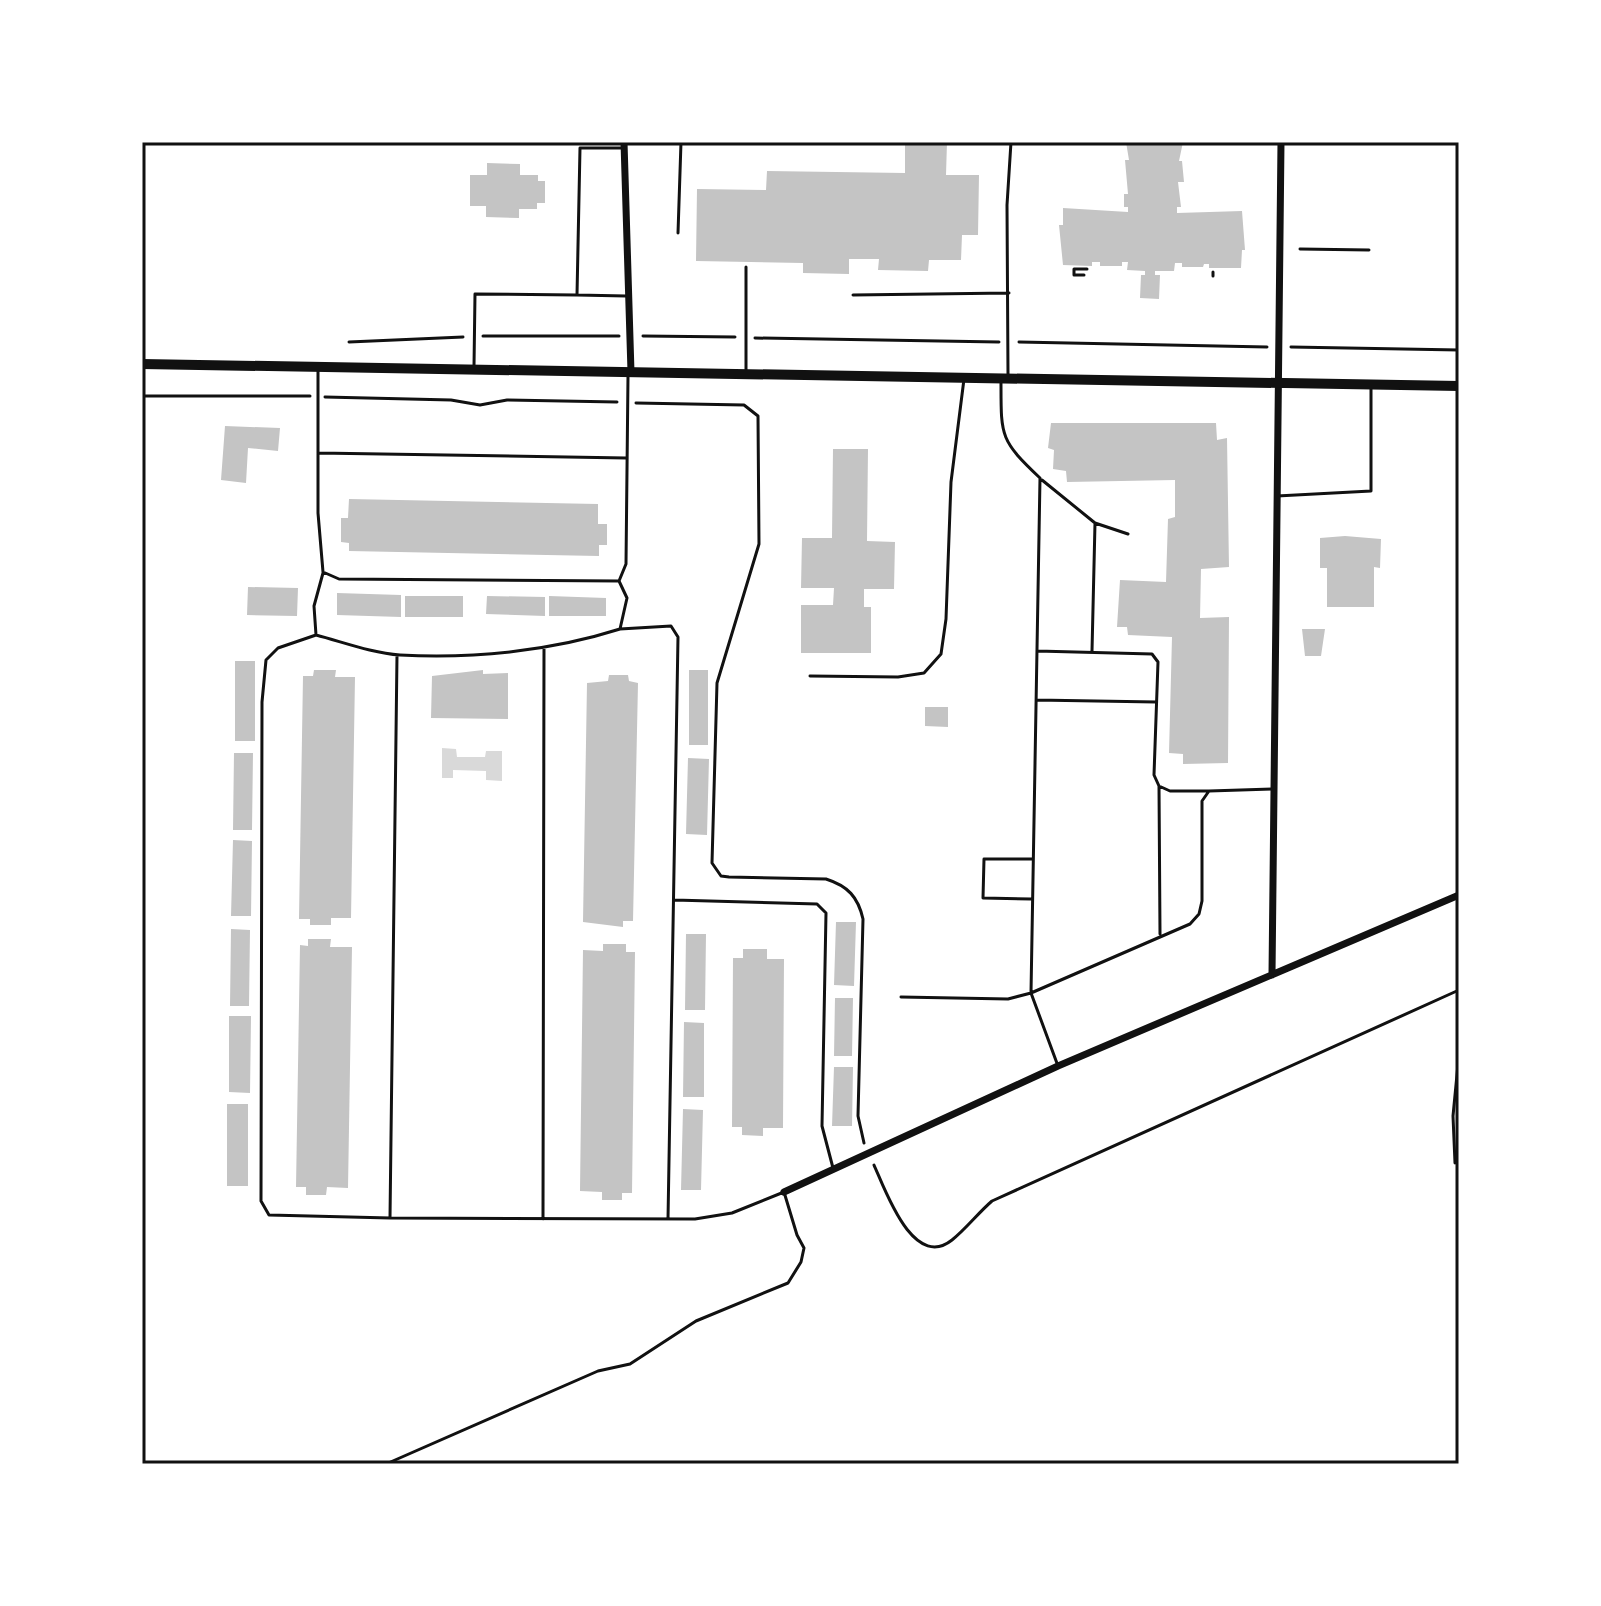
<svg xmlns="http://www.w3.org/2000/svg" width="1601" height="1606" viewBox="0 0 1601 1606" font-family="Manrope,sans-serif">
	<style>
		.water { fill: #d9d9d9 }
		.building { fill: #c4c4c4 }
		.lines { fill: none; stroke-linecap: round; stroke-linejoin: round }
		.path { stroke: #111; stroke-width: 3 }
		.service { stroke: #111; stroke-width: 3 }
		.minor { stroke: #111; stroke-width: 7 }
		.secondary { stroke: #111; stroke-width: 10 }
		.neatline { fill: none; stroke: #111; stroke-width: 3 }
	</style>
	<rect width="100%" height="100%" fill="#fff"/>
	<path class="water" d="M442 748 456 749 457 757H485L486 751H502V781L486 780V771L453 770V778H442Z"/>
	<path class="building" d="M905 142H947L946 175H979L978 235H962L961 260H929L928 271 878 270 879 259H849V274L803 273V263L696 261 697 189 766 190 767 171 905 173Z
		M1126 142H1183L1179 161H1182L1184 182H1178L1181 207H1177V213L1242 211 1245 250H1242L1241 268H1209V264H1204L1203 267H1182V263H1175L1174 271H1155V275H1160L1159 299 1140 298 1141 275H1145V271L1127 270 1128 262H1122V266H1100V262H1092V266L1063 265 1059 225H1063V208L1128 212V207H1124V194H1128L1125 160H1129Z
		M487 163 520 164V175H538V181H545V203H537V209H519V218L486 217V206H470V175H487Z
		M1051 423H1216L1217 440 1227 438 1229 567 1201 569 1200 618 1229 617 1228 763 1183 764V754L1169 753 1172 637 1128 635 1127 627H1117L1120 580 1166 582 1168 519 1175 517V480L1067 482 1066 471 1053 469 1054 450 1048 448Z
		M225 426 280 428 278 451 248 448 246 483 221 480Z
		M833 449H868L867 541 895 542 894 589H864V607H871V653H801V605H833L834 588H801L802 538H832Z
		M349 499 598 504V524H607V545H599V556L349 551V543L341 542V518H348Z
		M1345 536 1381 539 1380 568 1374 567V607H1327V568H1320V538Z
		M248 587 298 588 297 616 247 615Z
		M337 593 401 595V617L337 615Z
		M405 596H463V617H405Z
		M487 596 545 597V616L486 614Z
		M549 596 606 598V616H549Z
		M1302 629H1325L1321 656H1305Z
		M235 661H255V741H235Z
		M314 670H336L335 677H355L351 918H331V925H310V919H299L303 676H313Z
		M483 670V674L508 673V719L431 718 432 676Z
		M689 670H708V745H689Z
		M609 675H628L629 681 638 683 633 921H623V927L583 922 587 683 608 681Z
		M925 707H948V727L925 726Z
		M234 753H253L252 830H233Z
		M688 758 709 759 707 835 686 834Z
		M233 840 252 841 251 916H231Z
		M836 922H856L854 986 834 985Z
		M231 929 250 930 249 1006H230Z
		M686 934H706L705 1010H685Z
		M308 939H331L330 947H352L348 1188 327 1187 326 1195H306V1187H296L300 945 308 946Z
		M603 944H626V952H635L632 1193H622V1200H602V1192L580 1191 583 950 603 951Z
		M743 949H767V959H784L783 1128H763V1136L742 1135V1127H732L733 958H743Z
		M835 998H853L852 1056H834Z
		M229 1016H251L250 1093 229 1092Z
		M684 1022 704 1023V1097H683Z
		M834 1067H853L852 1126H832Z
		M227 1104H248V1186H227Z
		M683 1109 703 1110 701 1190H681Z"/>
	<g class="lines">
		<path class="path" d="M1300 249 1369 250
			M1084 275H1074V269H1087
			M1213 276V272
			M483 336H619
			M643 336 735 337
			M755 338 999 342
			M349 342 463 337
			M1019 342 1267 347
			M1291 347 1459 350
			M142 396H310
			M325 397 451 400 480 405 507 400 617 402
			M636 403 744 405 758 416 759 544 717 683 712 863 721 876 729 877 826 879C848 886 858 897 863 919L858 1116 864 1143
			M874 1165C885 1189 913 1271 952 1240 966 1229 978 1213 992 1201L1459 990"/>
		<path class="service" d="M624 148H580L577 295 626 296
			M678 233 681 142
			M746 267V370
			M853 295 1009 293
			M474 366 475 294 576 295
			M318 371V513L323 572 339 579 619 581 626 564 628 376
			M1008 374 1007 205 1011 142
			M1001 382C1001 437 1000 440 1040 478L1031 993 1058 1066
			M318 453 626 458
			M1042 480 1095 523 1092 651
			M1277 496 1371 491V385
			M1095 523 1128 534
			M323 573 314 606 316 635C343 642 372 653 400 655 473 659 551 651 620 629L627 598 619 581
			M620 629 671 626 678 637 668 1219
			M316 635 278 648 266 660 262 702 261 1201 269 1215 390 1218
			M1037 651 1152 654 1158 662 1154 775 1159 786 1170 791H1209
			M810 676 898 677 924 673 941 654 946 619 951 482 964 379
			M1036 700 1156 702
			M1159 786 1160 934
			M1031 899 983 898 984 859H1032
			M674 900 817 904 826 913 822 1126 833 1168
			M901 997 1008 999 1031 993 1190 924 1199 914 1202 901V801L1209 791 1274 789
			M1455 1163 1453 1116 1459 1054
			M543 1219 544 647
			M386 1464 598 1371 630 1364 696 1321 788 1283 801 1262 804 1248 797 1235 784 1192 732 1213 695 1219 390 1218 397 655"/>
		<path class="minor" d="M624 142 631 372
			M1272 975 1281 142
			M784 1192 1058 1066 1459 895"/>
		<path class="secondary" d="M142 364 1459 386"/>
	</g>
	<rect width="1601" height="1606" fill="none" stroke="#ffffff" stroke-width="288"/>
	<rect x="144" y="144" width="1313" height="1318" class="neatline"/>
</svg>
